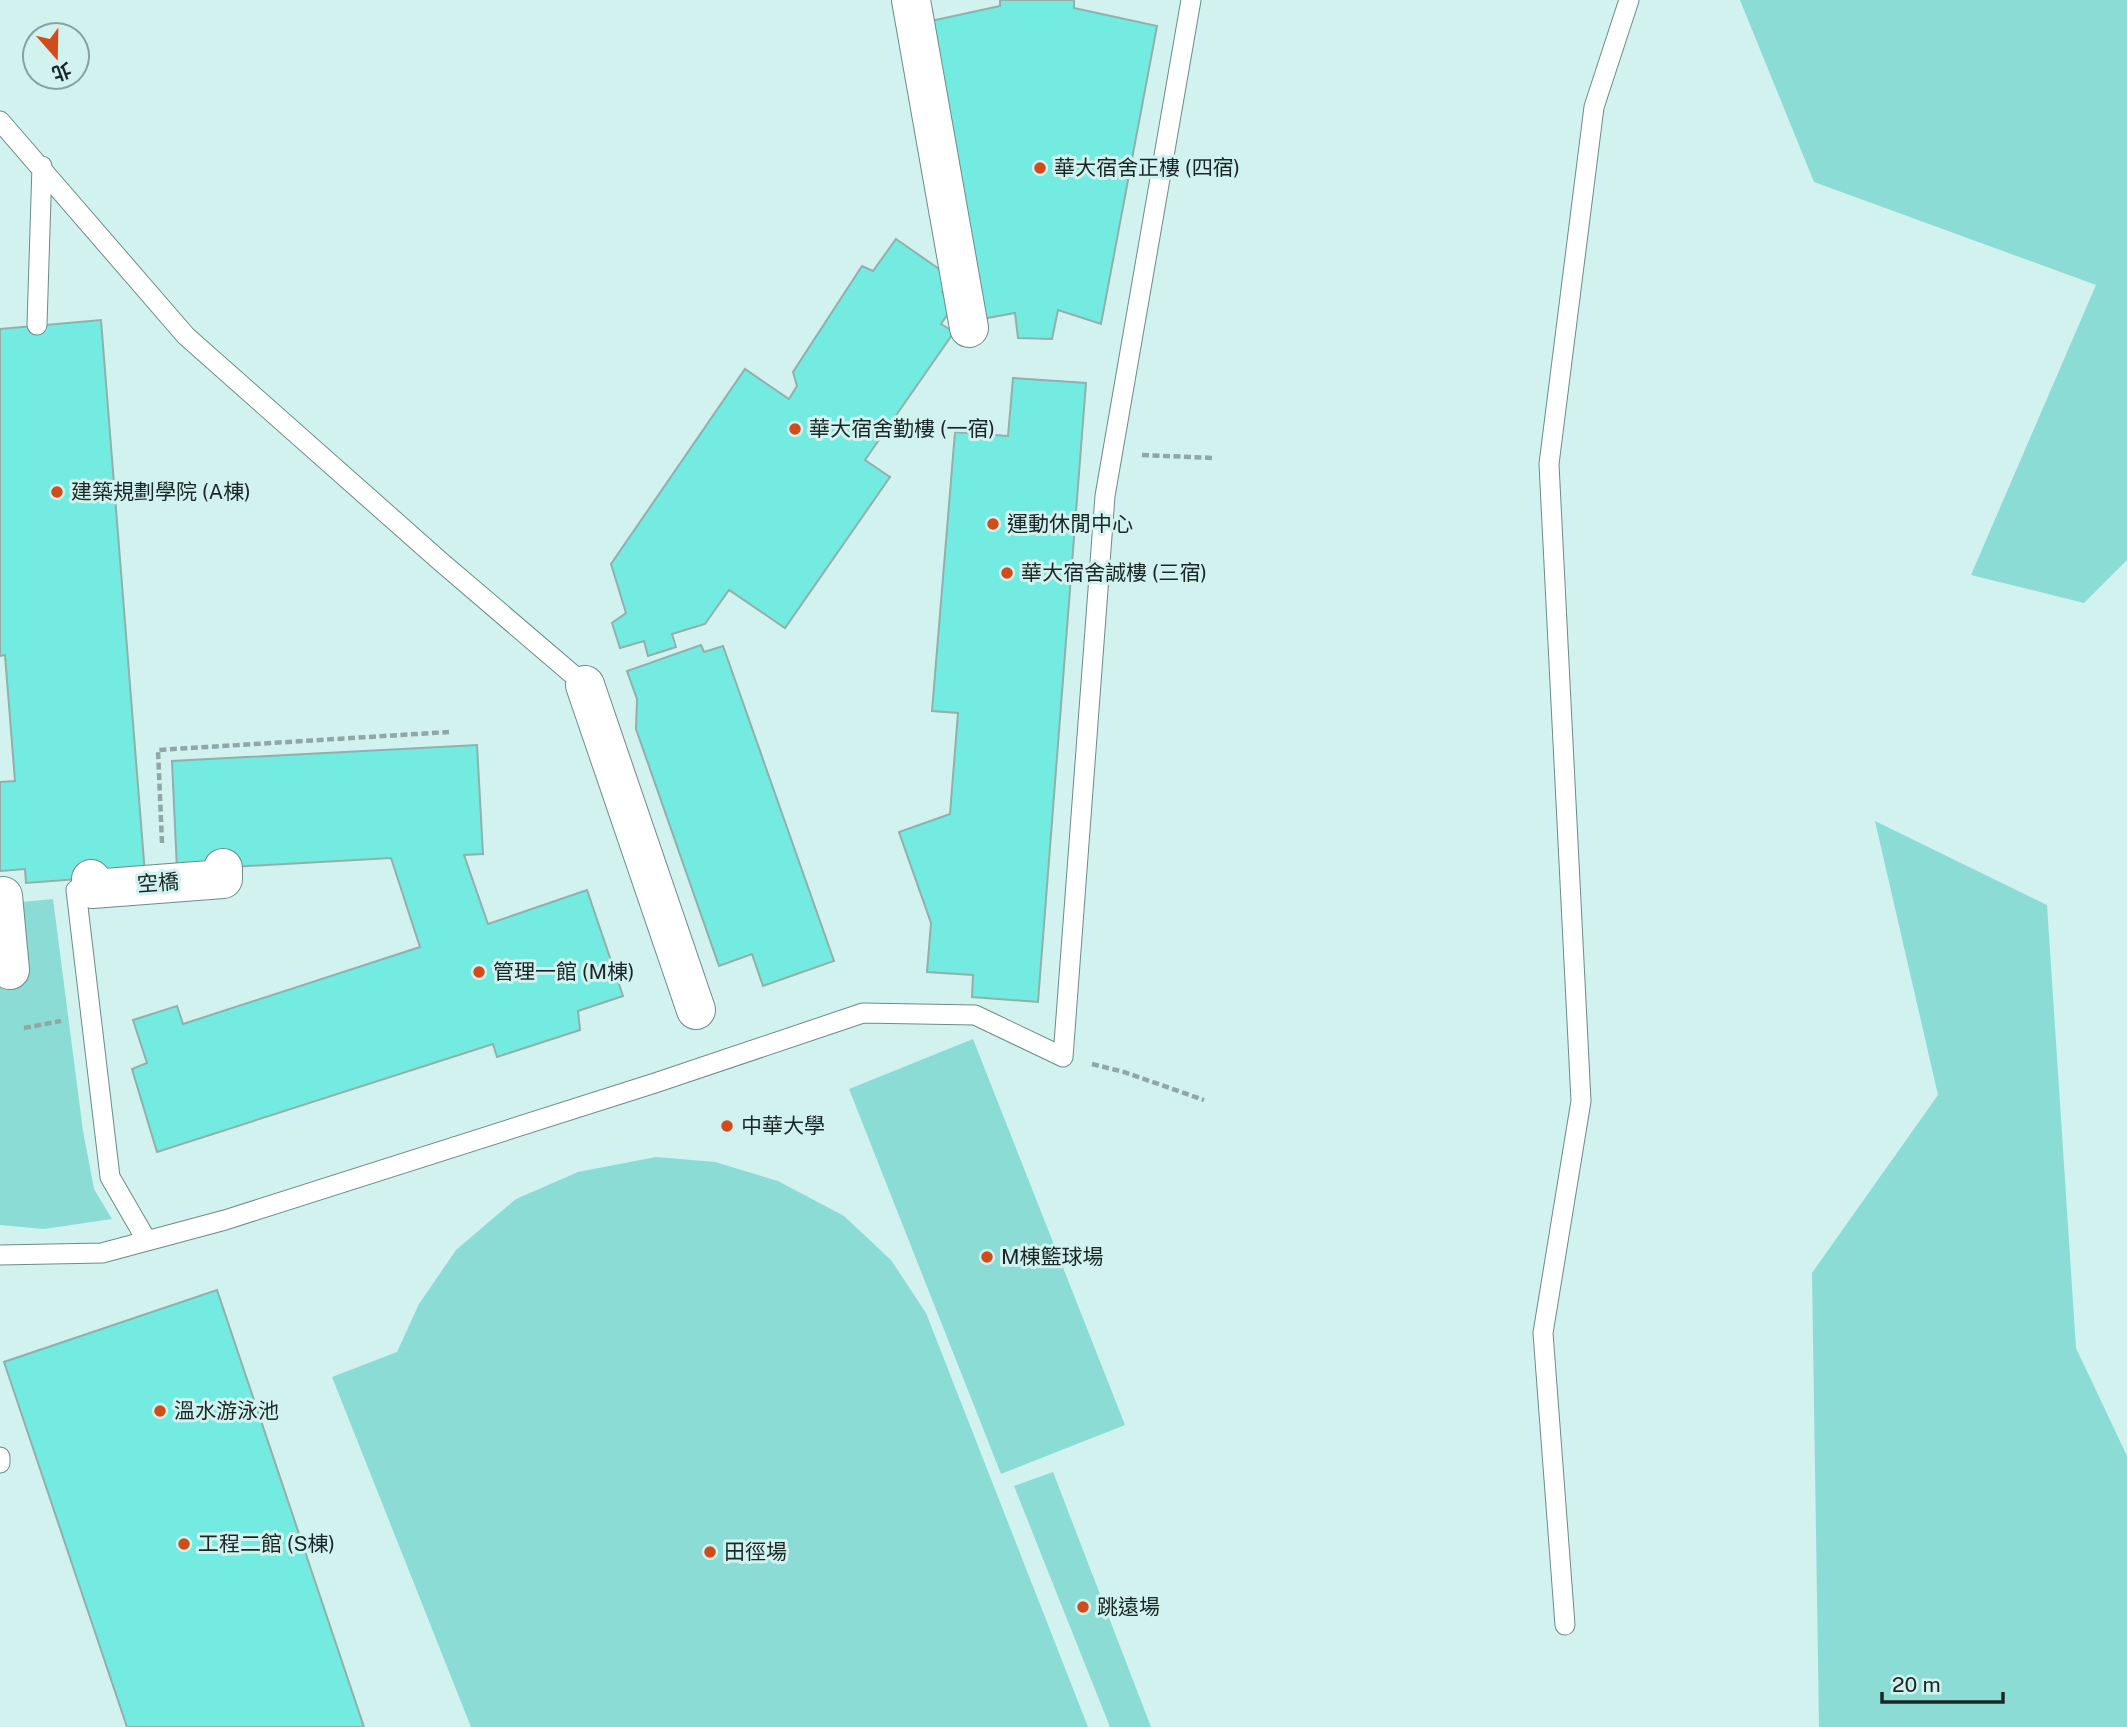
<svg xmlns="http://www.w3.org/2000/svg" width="2127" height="1727" viewBox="0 0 2127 1727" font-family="'Public Sans','Noto Sans TC',sans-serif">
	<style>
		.green { fill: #8bdcd4 }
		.building { fill: #74ebe1; stroke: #91b0ac; stroke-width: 2 }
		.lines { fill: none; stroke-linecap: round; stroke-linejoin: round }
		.lane-casing { stroke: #6d8b87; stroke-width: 21 }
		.street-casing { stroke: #6d8b87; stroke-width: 40 }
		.path { stroke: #8fa8a5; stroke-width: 4.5; stroke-dasharray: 7 3.5; stroke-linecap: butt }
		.lane { stroke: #fff; stroke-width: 19 }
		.street { stroke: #fff; stroke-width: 38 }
		.poi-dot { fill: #d24b1b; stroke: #d1f2ee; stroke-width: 2.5 }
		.labels { text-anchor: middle; stroke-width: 6; stroke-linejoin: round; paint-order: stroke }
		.poi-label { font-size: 21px; fill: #1b2726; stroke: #d1f2ee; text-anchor: start }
		.street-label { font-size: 21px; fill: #1b2726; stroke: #d1f2ee }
	</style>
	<rect width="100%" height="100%" fill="#d1f2ee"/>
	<path class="green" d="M1740 0H2127V560L2084 603 1971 575 2096 285 1814 182Z
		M1875 821 2047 905 2076 1348 2127 1456V1727H1819L1812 1273 1938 1095Z
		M53 899 83 1131 94 1189 112 1219 44 1229 0 1225V904Z
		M973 1039 1125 1425 1001 1474 849 1089Z
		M656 1157 715 1162 778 1181 844 1216 891 1260 926 1313 1088 1727H471L332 1377 397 1352 419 1304 456 1250 516 1199 578 1172Z
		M1053 1472 1151 1727H1110L1014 1486Z"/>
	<path class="building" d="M1000 0H1074V8L1157 26 1101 324 1058 310 1052 339 1018 338 1015 313 976 320 926 22 1000 6Z
		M896 239 952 278 942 292 956 302 941 324 954 332 865 460 890 477 785 628 729 590 705 624 672 634 676 647 648 656 644 641 620 648 612 623 626 613 611 564 745 369 789 399 797 386 793 372 862 266 873 271Z
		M101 320 145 874 26 883 25 869 0 871V782L15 781 5 655 0 656V329Z
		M1013 378 1086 383 1038 1002 972 997 973 975 927 972 931 923 899 832 950 814 958 713 932 711 955 432 1008 436Z
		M701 645 704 652 723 646 834 961 763 986 752 954 719 966 636 729 637 699 627 671Z
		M477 745 483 854 464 855 488 924 587 890 623 996 578 1011 580 1030 497 1057 493 1044 157 1152 132 1069 147 1063 133 1020 177 1006 183 1024 420 947 391 858 177 870 172 761Z
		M217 1290 364 1727H127L4 1362Z"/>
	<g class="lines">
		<defs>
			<path id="lane" d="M0 121 186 336 440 561 585 685
				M37 325 42 166
				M76 890 110 1177 147 1241
				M0 1255 102 1253 225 1220 655 1083 863 1013 975 1015 1063 1057 1105 496 1191 0
				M0 1457V1463
				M1565 1625 1543 1333 1581 1101 1549 464 1594 107 1629 0"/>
			<path id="street" d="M911 0 969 328
				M585 685 696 1010
				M91 879 92 889 223 879V868
				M3 896 10 970"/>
		</defs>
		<use href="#lane" class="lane-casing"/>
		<use href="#street" class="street-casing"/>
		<path class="path" d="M1142 455 1214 458
			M162 843 158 750 449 732
			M24 1028 61 1021
			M1092 1064 1124 1072 1204 1100"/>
		<use href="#lane" class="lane"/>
		<use href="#street" class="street"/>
	</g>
	<g class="poi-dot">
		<circle cx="1040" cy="168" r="7"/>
		<circle cx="795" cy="429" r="7"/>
		<circle cx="57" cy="492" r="7"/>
		<circle cx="993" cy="524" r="7"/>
		<circle cx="1007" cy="573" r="7"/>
		<circle cx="479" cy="972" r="7"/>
		<circle cx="727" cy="1126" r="7"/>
		<circle cx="987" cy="1257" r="7"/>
		<circle cx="160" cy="1411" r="7"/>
		<circle cx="184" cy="1544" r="7"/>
		<circle cx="710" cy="1552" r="7"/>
		<circle cx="1083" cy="1607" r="7"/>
	</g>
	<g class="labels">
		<g class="poi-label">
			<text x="1054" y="175">華大宿舍正樓 (四宿)</text>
			<text x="809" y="436">華大宿舍勤樓 (一宿)</text>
			<text x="71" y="499">建築規劃學院 (A棟)</text>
			<text x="1007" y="531">運動休閒中心</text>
			<text x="1021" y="580">華大宿舍誠樓 (三宿)</text>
			<text x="493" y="979">管理一館 (M棟)</text>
			<text x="741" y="1133">中華大學</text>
			<text x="1001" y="1264">M棟籃球場</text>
			<text x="174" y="1418">溫水游泳池</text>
			<text x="198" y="1551">工程二館 (S棟)</text>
			<text x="724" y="1559">田徑場</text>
			<text x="1097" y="1614">跳遠場</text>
		</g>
		<g class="street-label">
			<text transform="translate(158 883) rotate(-4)" y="7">空橋</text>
		</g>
	</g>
	<g transform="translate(56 56) rotate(160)"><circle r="33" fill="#d1f2ee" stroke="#88a19e" stroke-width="2"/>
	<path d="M0-5L12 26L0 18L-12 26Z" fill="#d24b1b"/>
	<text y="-10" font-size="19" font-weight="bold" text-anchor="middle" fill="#1b2726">北</text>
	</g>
	<path d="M1882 1692v10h121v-10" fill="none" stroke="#1b2726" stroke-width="3.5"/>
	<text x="1892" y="1692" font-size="21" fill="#1b2726" stroke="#d1f2ee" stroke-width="5" paint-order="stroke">20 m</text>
</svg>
